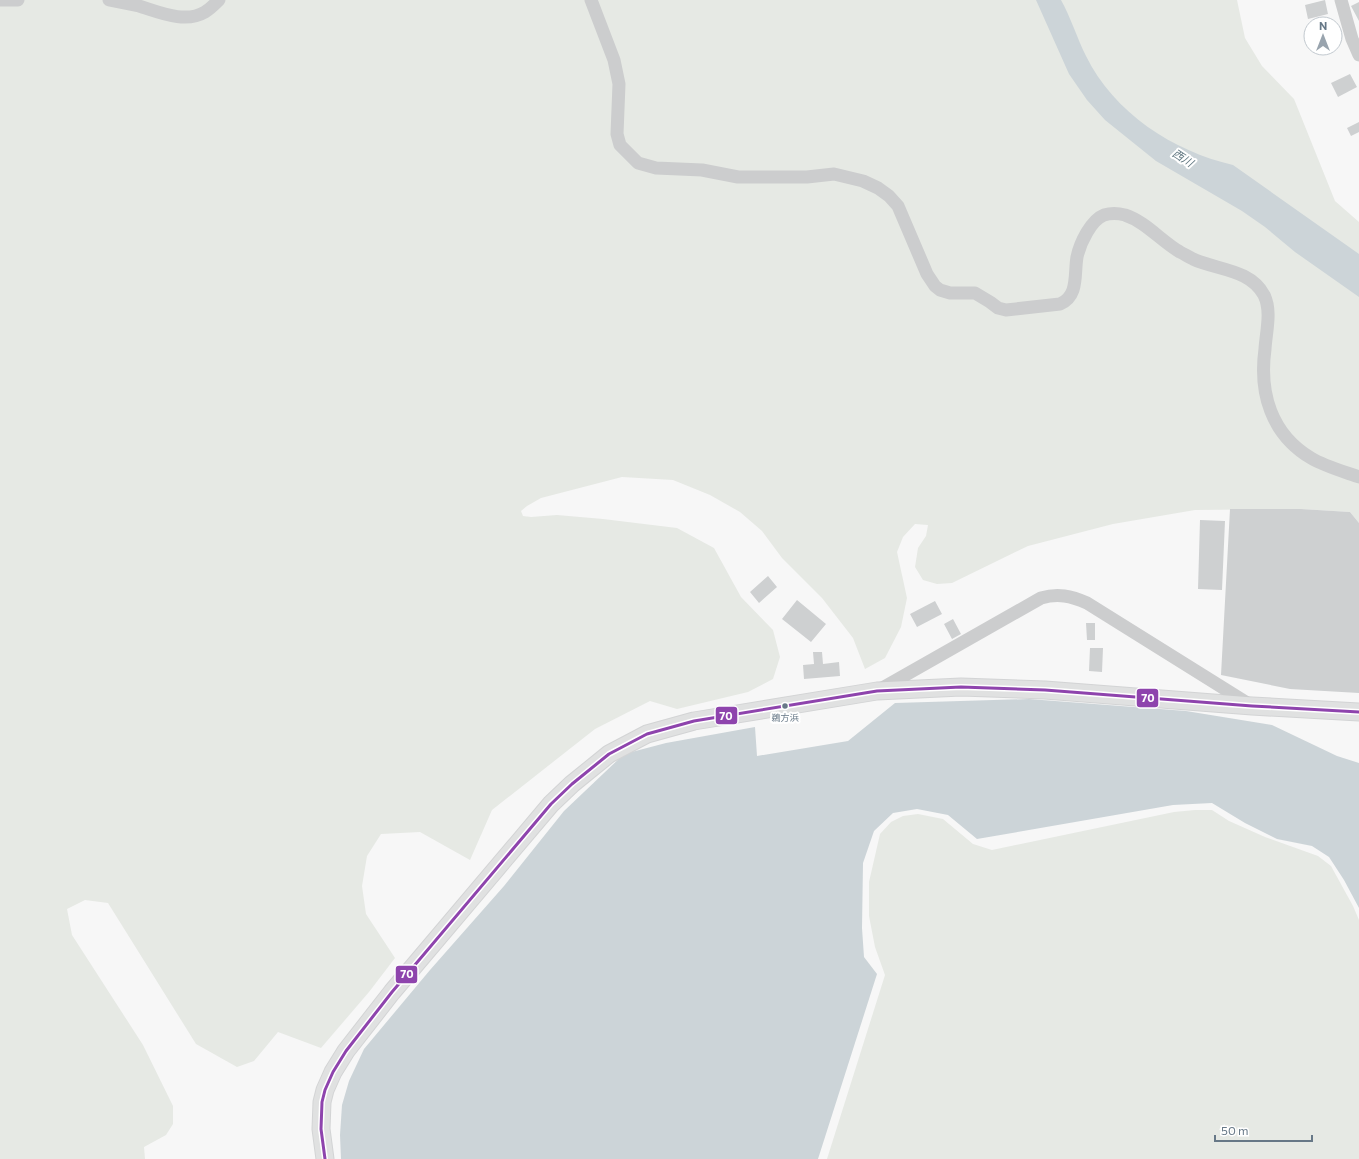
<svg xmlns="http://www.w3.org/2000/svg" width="1359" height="1159" viewBox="0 0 1359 1159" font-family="Commissioner,'Noto Sans JP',sans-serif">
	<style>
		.green { fill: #e6e9e4 }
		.water { fill: #ccd4d8 }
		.building { fill: #ced0d1 }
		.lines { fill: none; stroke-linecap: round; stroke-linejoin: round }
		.major-casing { stroke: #d3d4d5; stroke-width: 19 }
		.minor { stroke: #cccdce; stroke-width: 13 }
		.major { stroke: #e0e1e1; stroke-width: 17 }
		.bus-1-casing { stroke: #fff; stroke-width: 6 }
		.bus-1 { stroke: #8e44ad; stroke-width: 3 }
		.bus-dot { fill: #677887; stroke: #fff; stroke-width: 1.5 }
		.labels { text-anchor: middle; stroke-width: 4; stroke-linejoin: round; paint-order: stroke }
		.bus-label { font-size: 9px; fill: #677887; stroke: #fff }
		.water-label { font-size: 11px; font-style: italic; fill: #637983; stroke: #fff }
		.line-badge { stroke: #fff; stroke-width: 1.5 }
		.badge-label { font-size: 11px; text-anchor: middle; font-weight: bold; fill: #fff }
	</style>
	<rect width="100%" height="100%" fill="#f7f7f7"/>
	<path class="green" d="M0 0H1237L1245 38 1262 66 1294 99 1335 201 1359 222V523L1350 512 1301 509 1195 510 1113 524 1028 546 952 583 937 584 923 580 915 567 918 548 926 536 928 525 915 524 903 537 897 552 907 598 901 627 885 658 865 669 853 638 822 598 782 558 762 531 740 512 710 495 673 480 622 477 541 498 527 506 521 511 523 516 531 517 557 515 603 519 677 528 714 548 741 597 773 630 780 657 773 679 748 692 677 709 650 701 595 729 492 810 470 860 420 832 381 834 367 856 362 886 366 914 395 958 369 992 321 1048 278 1032 254 1061 237 1067 196 1044 108 903 85 900 67 909 72 935 143 1045 173 1106V1124L166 1135 144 1147 145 1159H0Z
		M1195 810H1212L1229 821 1265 837 1318 856 1331 866 1353 906 1359 920V1159H827L885 975 875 947 869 916V882L880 834 891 822 903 816 918 814 943 819 973 844 992 850 1174 812Z"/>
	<path class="water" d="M1036 0H1061C1071 18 1077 38 1086 56 1114 113 1173 151 1233 165L1359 254V297L1295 252 1265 227 1242 211 1156 161 1105 120 1087 100 1069 74Z
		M1029 699 1186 711 1272 725 1337 756 1359 763V908L1344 880 1329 857 1312 846 1277 839 1245 823 1212 803 1173 805 977 839 948 815 917 809 893 813 874 831 863 863 862 928 864 957 877 974 818 1159H341L340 1135 342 1105 349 1081 364 1049 430 970 504 886 564 811 624 754 666 743 755 727 757 756 848 741 895 703Z"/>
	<path class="building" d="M1325 0 1328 14 1308 19 1305 5Z
		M1359 2V21L1351 6Z
		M1337 23 1340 38 1335 39V24Z
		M1350 74 1357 87 1338 97 1331 83Z
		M1359 122V132L1351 136 1347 128Z
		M1230 509H1301L1350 512 1359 523V693L1290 689 1221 675Z
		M1200 520 1225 521 1222 590 1198 589Z
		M768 576 777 587 759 603 750 592Z
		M797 600 826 624 811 642 782 619Z
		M935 601 942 614 917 627 910 614Z
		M953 619 961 634 952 639 944 624Z
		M1086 623H1095V640H1087Z
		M1090 648H1103L1102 672 1089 671Z
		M813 652H822L823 664 839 662 840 676 804 679 803 665 814 664Z"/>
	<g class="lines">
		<defs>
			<path id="major" d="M325 1159 321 1129 322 1102 325 1090 333 1072 346 1051 392 992 551 804 572 784 609 754 647 734 694 721 877 691 961 687 1045 690 1252 706 1359 712"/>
		</defs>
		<use href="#major" class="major-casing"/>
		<path class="minor" d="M0 0H18
			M109 0C119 2 129 4 139 6 159 12 185 24 205 12 210 9 215 4 219 0
			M591 0 614 60 619 84 617 134 620 145 638 163 656 168 702 170 738 177H807L834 174 863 181 878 188 889 196 898 206 927 274 935 286 940 290 950 293H975L990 302 998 308 1006 310 1060 304C1079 296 1074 274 1077 257 1080 243 1091 220 1104 215 1111 213 1117 213 1125 215 1146 222 1161 241 1180 252 1184 254 1189 257 1193 259 1217 270 1250 269 1264 295 1272 311 1266 332 1265 349 1259 393 1271 434 1311 458 1324 466 1345 472 1359 477
			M1341 0 1352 39 1359 55
			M879 690 1041 598C1058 593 1071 596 1087 603L1252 706"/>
		<use href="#major" class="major"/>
		<defs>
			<path id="bus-1" d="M325 1159 321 1129 322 1102 325 1090 333 1072 346 1051 392 992 551 804 572 784 609 754 647 734 694 721 877 691 961 687 1045 690 1252 706 1359 712"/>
		</defs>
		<use href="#bus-1" class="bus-1-casing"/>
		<use href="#bus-1" class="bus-1"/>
	</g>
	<circle class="bus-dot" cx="785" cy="706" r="3.5"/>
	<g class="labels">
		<g class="bus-label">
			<text x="785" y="721">鵜方浜</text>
		</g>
		<g class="water-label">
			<text transform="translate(1183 158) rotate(33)" y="4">西川</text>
		</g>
	</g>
	<g class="line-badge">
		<rect x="1136" y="688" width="23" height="20" rx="4" fill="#8e44ad"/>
		<rect x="715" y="706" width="23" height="19" rx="4" fill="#8e44ad"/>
		<rect x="395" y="965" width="23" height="19" rx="4" fill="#8e44ad"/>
	</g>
	<g class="badge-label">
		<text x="1148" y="702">70</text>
		<text x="726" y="720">70</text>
		<text x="407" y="978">70</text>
	</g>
	<g transform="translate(1323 36)"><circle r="19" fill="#ffffff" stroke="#c2c9cf"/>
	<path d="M0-3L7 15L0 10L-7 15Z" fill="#99a4ae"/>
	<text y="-6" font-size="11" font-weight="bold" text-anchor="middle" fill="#677887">N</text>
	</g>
	<path d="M1215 1135v6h97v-6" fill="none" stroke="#677887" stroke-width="2"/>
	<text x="1221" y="1135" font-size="12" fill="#677887" stroke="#ffffff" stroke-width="3" paint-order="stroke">50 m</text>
</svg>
